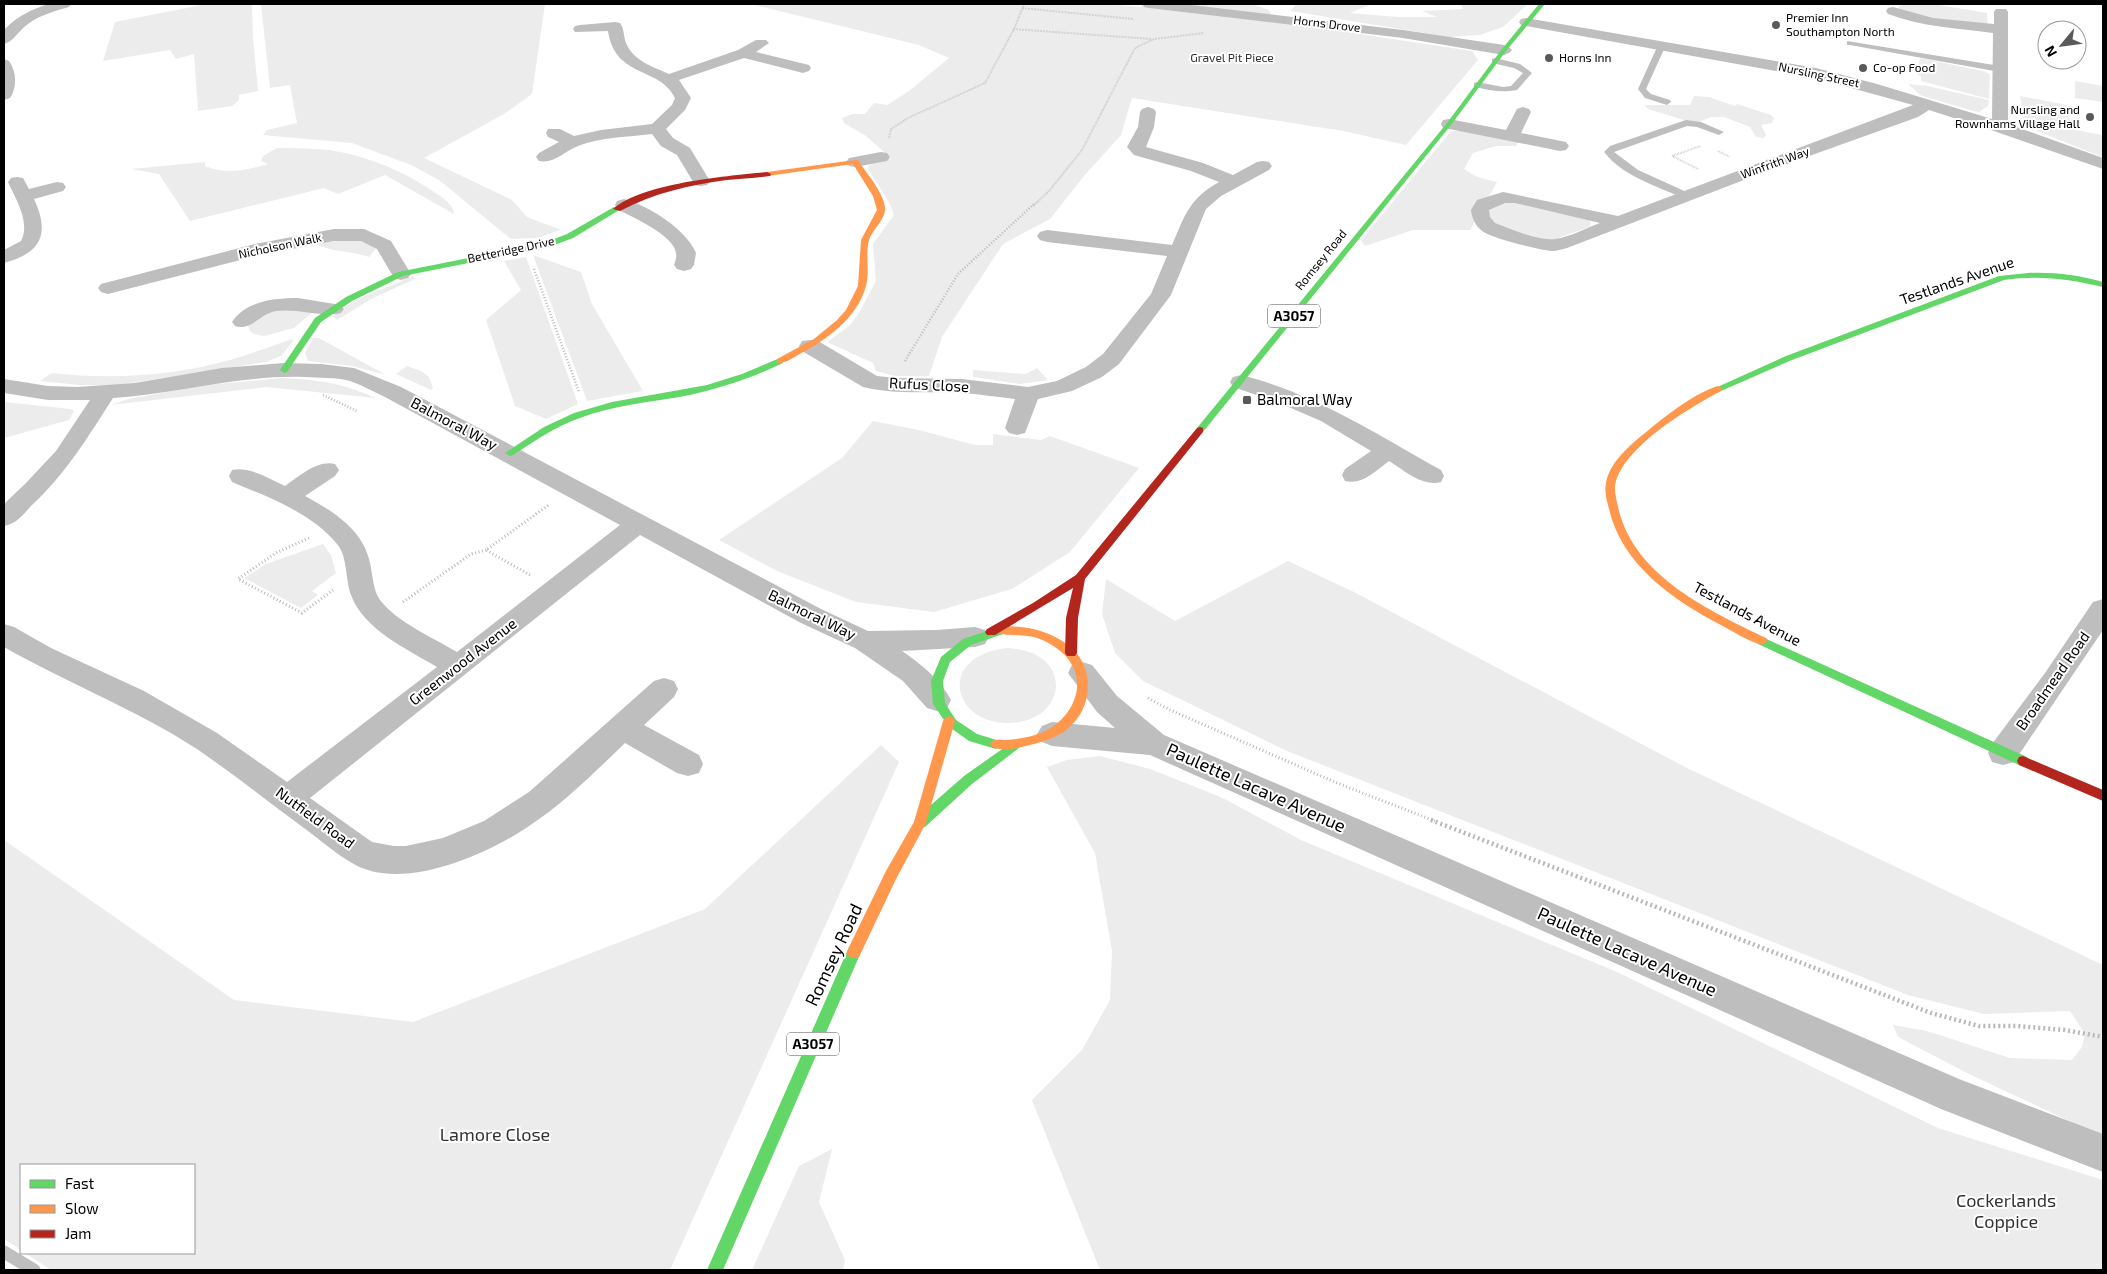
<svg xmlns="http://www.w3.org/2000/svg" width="2107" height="1274" viewBox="0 0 2107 1274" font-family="'Exo 2',sans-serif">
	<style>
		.green { fill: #ececec }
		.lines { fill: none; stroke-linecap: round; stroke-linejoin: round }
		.stream { stroke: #bfbfbf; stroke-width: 13 }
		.path-far3 { stroke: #b9b9b9; stroke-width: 2; stroke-dasharray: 0.5 1; stroke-linecap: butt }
		.path-far2 { stroke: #b9b9b9; stroke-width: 2.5; stroke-dasharray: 1 2; stroke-linecap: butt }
		.path-far1 { stroke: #b9b9b9; stroke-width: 3; stroke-dasharray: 1 2.5; stroke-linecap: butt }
		.path { stroke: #b9b9b9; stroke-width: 4.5; stroke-dasharray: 2 3; stroke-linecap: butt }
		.lane { fill: #bebebe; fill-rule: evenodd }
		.street { fill: #bebebe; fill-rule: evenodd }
		.fast { fill: #63d668; fill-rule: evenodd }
		.slow { fill: #ff974d; fill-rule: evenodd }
		.jam { fill: #b3261e; fill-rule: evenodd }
		.poi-dot { fill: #595959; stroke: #fff; stroke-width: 2 }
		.labels { text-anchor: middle; stroke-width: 4; stroke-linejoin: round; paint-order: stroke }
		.far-poi-label { font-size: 12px; fill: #000; stroke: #fff; text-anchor: start }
		.far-street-label { font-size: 12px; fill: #000; stroke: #fff }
		.far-park-label { font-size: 12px; fill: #333; stroke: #fff }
		.shield { fill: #fff; stroke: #4c4c4c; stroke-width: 1 }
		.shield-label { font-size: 14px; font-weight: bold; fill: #000 }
		.street-label { font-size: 15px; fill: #000; stroke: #fff }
		.poi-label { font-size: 15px; fill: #000; stroke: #fff; text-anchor: start }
		.near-street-label { font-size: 18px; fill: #000; stroke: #fff }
		.near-park-label { font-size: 18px; fill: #333; stroke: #fff }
	</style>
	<rect width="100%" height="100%" fill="#fff"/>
	<path class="green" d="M207 4H252L253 38 258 91 239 95V100L232 106 198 111 194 54 176 59 170 50 103 61 115 22Z
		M261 4H545L532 94 504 114 424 158 512 200 527 217 561 230 537 238 511 239 439 180 411 165 352 143 263 135 267 130 297 123 290 85 270 88Z
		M751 4H1102L1141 7 1143 4H1252L1269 10 1274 21 1472 51 1478 60 1406 145 1343 131 1132 98 1121 135 1084 176 1050 219 1003 244 942 337 929 376H895L876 371 873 363 827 342 849 326 859 313 876 281 873 244 894 215 889 202 868 169 869 165 891 158 866 136 844 123 842 118 853 114H865L874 103 887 105 909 91 949 58 919 45Z
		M1297 4H1371L1350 13 1399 17H1437L1422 11 1463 9 1461 4H1528L1503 27 1479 35 1449 37 1290 11Z
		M1909 4H1933L1987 13 1988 24 1936 21 1899 11V6Z
		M1920 58 1983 71 1990 74 1989 99 1921 81V76L1917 75Z
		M2075 81 2103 86V102L2075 98Z
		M1908 84 1927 86 1989 100 1988 106 1979 112 1973 111 1920 95Z
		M1694 96 1709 97 1735 106 1737 104 1771 115 1774 118 1772 123 1761 125 1766 135 1764 138 1756 137 1750 127 1724 117H1711L1699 122 1687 121 1648 109 1645 105H1690Z
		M2020 96 2067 105 2070 129 2103 135V156L2102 157 2025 126Z
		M1451 131H1461L1518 142 1516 146H1496L1473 153 1464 169 1477 177 1497 182 1470 230H1413L1365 246 1361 240Z
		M277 148C290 148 303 148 316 149 356 151 401 169 434 192 442 197 453 204 454 214L385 175 338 194 324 188 190 221 159 174 131 169 205 162V166C226 175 247 170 268 164L261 161 263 156Z
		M1513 201 1587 218 1591 223 1589 227 1555 239H1545L1500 228 1487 219 1488 208 1493 204Z
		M345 240H358L377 247 369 257C352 251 331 252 315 244Z
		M533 255 581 272 592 304 643 391 587 401Z
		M526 257 578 404 546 419 515 406 486 320 521 290 504 261Z
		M413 276 415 279 371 299 337 320 333 316 358 299Z
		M274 309H316L294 328 264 336 254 334 250 331 248 326 251 321Z
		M313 338H319L386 375 352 366 308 361 305 353Z
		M292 339 293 341 281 356 266 362 118 385H80L40 381 52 373C112 380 172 376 230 360 251 354 271 346 292 339Z
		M407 366C422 372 429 371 433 388L431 390 396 374Z
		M1037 368 1048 380 1020 384 973 377V370L1026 374Z
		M282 378C319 380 342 383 376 398L266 387 111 405 128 399 206 385Z
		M4 402 70 409 74 411 69 420 4 438Z
		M873 421 919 430 975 445H993V434L1041 440 1050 436 1139 468 1070 552 1012 589 934 612 856 602 777 571 719 540 842 458Z
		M323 544 331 555 336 573 312 591 318 595 301 608 244 578 266 564Z
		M1288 561 1356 593 1685 767 2103 965V1134L2084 1128 1967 1073 1898 1037 1893 1025 1927 1031 2010 1058 2072 1060 2082 1047 2085 1034 2070 1011 1984 1014 1908 995 1287 751 1143 681 1115 653 1102 614 1106 579 1175 621Z
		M1008 648C1077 652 1067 724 1007 723 994 723 981 719 972 711 962 702 957 689 961 676 968 657 989 650 1008 648Z
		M881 745 899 762 670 1270H51L25 1253H194V1165H21V1250L4 1239V840L234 1000 413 1022 705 909Z
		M1100 756 1150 769 1223 798 1301 840 1617 972 1938 1128 2103 1180V1270H1100L1032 1100 1082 1050 1110 1000 1112 951 1095 853 1047 767 1067 760Z
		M832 1149 819 1202 845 1260 843 1270H752L799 1166Z"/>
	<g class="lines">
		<path class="stream" d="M4 1252 34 1270"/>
		<path class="path-far3" d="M1022 8 1133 19
			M1013 29 1152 39
			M889 138 891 129 908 118 985 83 1015 27 1024 4
			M1718 151 1730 157
			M1698 169 1672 156 1701 146
			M1033 206 1049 191 1082 150 1135 48 1154 39 1204 33"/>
		<path class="path-far2" d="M534 269 579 392
			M905 361 958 274 1034 204
			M323 395 357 411"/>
		<path class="path-far1" d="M309 538 276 553 238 579 302 613 333 590
			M530 575 486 550 550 504
			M403 602 471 554 486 550
			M1148 698 1170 710 1337 783 1435 821"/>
		<path class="path" d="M1431 820 1931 1013 1979 1026H2017L2065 1030 2103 1037"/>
		<path class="lane" d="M1847 41 2000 66 2004 69 2000 72 1850 45H1847Z
			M1658 45 1665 47 1646 89 1651 94 1670 100 1671 102 1667 105 1645 98 1638 89Z
			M1495 58 1520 64 1532 73 1517 90C1502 93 1489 90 1474 87V83L1477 82 1503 87 1511 86 1523 73 1514 68 1492 63V59Z
			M1686 120 1701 122 1724 132 1719 135 1697 127 1687 126 1614 152 1638 170 1691 194V198H1683C1656 186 1623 176 1604 152L1610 146Z"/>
		<path class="street" d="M49 4H71L69 7C55 11 40 15 28 24 19 30 13 42 4 44V30C17 16 32 9 49 4Z
			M1142 4H1183L1403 30 1504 45 1509 47 1512 50 1509 53 1504 55 1403 38 1149 8 1144 7Z
			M1893 7 1933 18 1994 24V12L1996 9H2006L2008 12V124L2103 158V169L1994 131 1929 110 1918 117 1762 173 1567 248C1562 249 1557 251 1552 251 1540 250 1489 238 1481 230 1475 225 1472 218 1471 210L1477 200 1503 192 1618 216 1913 105 1815 78 1526 26 1521 25 1519 22 1521 19 1526 18 1816 68 1877 84 1992 119 1993 33C1957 28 1922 27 1888 14L1886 11 1888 8ZM1505 203H1515L1600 223C1586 228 1570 237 1555 239 1539 241 1510 229 1495 223L1490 217 1489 210Z
			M615 22 620 23C625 29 623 38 627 45 634 61 654 67 669 74L738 50 756 40H766L769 43 756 52 809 65 811 68 809 71 803 73 744 58 679 80 691 98 685 110 666 129 673 138 690 148 710 181 707 185 701 186 695 185 677 155 661 146 652 134C628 137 601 137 578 146 565 151 554 164 539 161L536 157 539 153 559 142 548 137 546 133 548 129H560L574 136 601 130 652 124 672 105 675 98C660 66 615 79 608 31L575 32 573 29 575 26 580 25Z
			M4 59 9 61C17 72 17 87 10 98L4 100Z
			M1148 107 1154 109 1156 112 1154 127 1146 147 1203 163 1233 175 1257 162 1263 161 1269 162 1272 166 1269 170 1221 196 1206 209 1171 295 1119 364 1102 377 1072 391 1038 399 1025 433 1017 435 1009 433 1005 428 1015 399C997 397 979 394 961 393 928 391 895 395 863 387L802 351 799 346 802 341 810 340 818 341 877 376 896 378 962 379 1028 387 1057 381 1086 367 1103 354 1151 294 1167 256 1047 242 1040 240 1037 236 1040 232 1047 230 1172 245C1185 215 1189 199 1219 182L1191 171 1134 155 1127 147 1138 127 1140 112 1142 109Z
			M1523 107 1529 109 1531 112 1521 133 1566 142 1569 146 1566 150 1560 151 1449 129 1443 128 1441 124 1443 120 1449 119 1506 130 1517 109Z
			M881 152 887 153 890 157 887 161 855 167 849 166 846 162 849 158Z
			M17 177 23 178 29 189 57 182 63 183 66 187 63 191 34 199C50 233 42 253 4 263V250L21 241C31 222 15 198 8 182L11 178Z
			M624 199C649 206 686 229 696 253L694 265 691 269 684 271 677 269 674 265C675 262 677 257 676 253 674 235 632 217 617 209L615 205 617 201Z
			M334 229H364L391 241 411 274 408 278 401 280 394 278 377 249 361 241H334L256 256 108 294 101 292 98 288 101 284 255 244Z
			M298 298 341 305 344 309 341 313C324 318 298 308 276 311 259 314 252 331 235 326L232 322C246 301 274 298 298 298Z
			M284 363 321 364 354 368 401 387 821 609 868 631 937 630 975 627 985 630 989 637 985 644 975 647 902 651C921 664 940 679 951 700L947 708 937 711 927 708 903 681 855 648 801 623 640 535 310 798 372 842 394 846H406L443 838 484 821 529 792 654 681 664 678 674 681 678 689 674 697 644 725 699 755 703 764 699 773 688 776 677 773 625 743C595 772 564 803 529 826 486 855 401 893 352 863 338 855 325 844 312 834 274 806 236 776 197 749 135 709 67 683 4 647V624L14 627 51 648 144 691 217 733 287 782 437 667C407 649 364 630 351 595 345 579 348 557 337 544 312 513 268 497 232 482L229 476 232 470C250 466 269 479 285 486 300 476 317 460 335 464L339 470 335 476 305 496C331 510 361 528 369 559 373 572 372 589 380 600 398 623 432 637 457 652L620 525 385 397C374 392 362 385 350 381 336 377 319 378 304 377 238 375 178 394 113 398 88 437 65 475 31 506 23 515 16 524 4 526V504L25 484 56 451 90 400H48L4 393V379L48 386 77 387 135 383 222 368Z
			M1241 375C1314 393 1376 434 1441 470L1444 476 1441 482C1422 487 1404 470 1389 461 1375 471 1363 485 1345 481L1342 475 1345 469 1371 451 1321 421 1277 402 1233 387 1230 382 1233 377Z
			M2103 599V630L2014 762 2003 765 1992 762 1988 753 1992 744 2045 673 2093 602Z
			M1082 662 1092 665 1117 696 1164 735 1959 1079 2103 1134V1172L1941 1109 1150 755 1052 746 1042 742 1037 734 1042 726 1052 722 1115 728 1097 712 1068 673 1072 665Z"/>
		<path class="fast" d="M1539 4H1545L1506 51 1451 125 1203 432H1197V428L1447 123 1502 49Z
			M614 207 621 209 573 238 549 247 403 276 352 301 321 322 287 372 284 373 280 370 315 318 346 297 398 272 544 243 567 234Z
			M2028 273C2054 272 2078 275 2103 282V287C2068 279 2040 275 2004 280L1792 360 1721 391 1718 392 1713 389 1786 356 1999 276Z
			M780 358 783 359V363C752 378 719 389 685 396 650 402 614 405 580 418 556 426 535 441 513 455L510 456 505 453 544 427 574 413 612 402 707 385 742 374Z
			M1002 626 1006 627 1008 630 1006 633 971 645 950 662 943 681 945 703 956 720 977 734 1000 741 1002 744 1000 747 996 749 969 741 948 726 933 704 931 681 941 657 963 639Z
			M1762 637 2027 757 2029 761 2027 765 2023 766 2019 765 1758 644 1756 641Z
			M1015 740 1019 742 1021 745 1019 748 972 784 925 827 920 828 915 827 914 823 915 819 964 776Z
			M854 946 859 947 861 952 723 1270H707L849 947Z"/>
		<path class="slow" d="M855 160H858C866 173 886 195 885 210 884 221 872 230 869 240 865 255 870 271 866 286 857 319 826 340 798 355 791 359 784 364 777 363V359L814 339 837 320 846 310 858 286 861 240 877 210 873 196 853 164 767 176 763 174 767 172Z
			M1718 386 1721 387V391C1689 408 1628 444 1616 481 1613 490 1617 501 1619 511 1636 577 1710 611 1766 638L1768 641 1762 645C1748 641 1734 632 1721 625 1673 600 1622 565 1609 509 1607 501 1604 492 1606 483 1610 460 1634 442 1651 428 1668 414 1697 392 1718 386Z
			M1002 626C1025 626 1048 630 1068 645 1096 666 1094 710 1065 731 1054 738 1043 742 1030 745 1017 748 1004 752 992 747L990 744 992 741C997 739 1001 740 1007 740 1018 739 1030 737 1041 733 1067 723 1087 692 1072 665 1066 653 1052 644 1040 639 1026 633 1011 637 998 633L996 630 998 627Z
			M949 716 953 718 955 721 926 823 896 879 859 957 854 958 849 957 847 952 849 947 886 871 914 822 943 721 945 718Z"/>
		<path class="jam" d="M767 172 771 174 770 176C756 178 741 179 727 180 689 185 654 193 620 211L613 209C643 183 727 176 767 172Z
			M1200 427 1203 428V432L1085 579 1078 618 1077 653 1075 656H1067L1065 653 1066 618 1073 588 995 635H987L985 632 987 629 1033 603 1076 575 1197 428Z
			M2023 756 2103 790V801L2019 765 2017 761 2019 757Z"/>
	</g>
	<g class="poi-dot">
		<circle cx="1776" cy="25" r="5"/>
		<circle cx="1549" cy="58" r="5"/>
		<circle cx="1863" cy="68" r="5"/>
		<circle cx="2090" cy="117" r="5"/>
		<rect x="1242" y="395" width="10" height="10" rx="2.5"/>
	</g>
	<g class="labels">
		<g class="far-poi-label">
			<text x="1786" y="22">Premier Inn<tspan x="1786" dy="14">Southampton North</tspan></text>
			<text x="1559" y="62">Horns Inn</text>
			<text x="1873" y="72">Co-op Food</text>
			<text x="2080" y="114" text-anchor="end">Nursling and<tspan x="2080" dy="14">Rownhams Village Hall</tspan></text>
		</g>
		<g class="far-street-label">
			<text transform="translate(1327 24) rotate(7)" y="4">Horns Drove</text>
			<text transform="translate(1819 75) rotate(12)" y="4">Nursling Street</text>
			<text transform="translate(1775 163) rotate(-20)" y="4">Winfrith Way</text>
			<text transform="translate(280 246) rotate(-12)" y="4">Nicholson Walk</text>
			<text transform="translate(511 250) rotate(-12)" y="4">Betteridge Drive</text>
			<text transform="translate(1321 260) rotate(-51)" y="4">Romsey Road</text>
		</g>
		<g class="far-park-label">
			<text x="1232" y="62">Gravel Pit Piece</text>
		</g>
		<g class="shield">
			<rect x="1268" y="304.5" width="52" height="23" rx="4"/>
			<rect x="787" y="1032.5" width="52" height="23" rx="4"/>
		</g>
		<g class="shield-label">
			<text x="1294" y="321">A3057</text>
			<text x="813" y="1049">A3057</text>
		</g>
		<g class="street-label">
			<text transform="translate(1957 281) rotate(-19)" y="5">Testlands Avenue</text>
			<text transform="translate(929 385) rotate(3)" y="5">Rufus Close</text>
			<text transform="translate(454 424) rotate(28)" y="5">Balmoral Way</text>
			<text transform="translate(1747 614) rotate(28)" y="5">Testlands Avenue</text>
			<text transform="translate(812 615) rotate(26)" y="5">Balmoral Way</text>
			<text transform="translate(463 662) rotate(-38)" y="5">Greenwood Avenue</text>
			<text transform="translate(2053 681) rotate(-55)" y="5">Broadmead Road</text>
			<text transform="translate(315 818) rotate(36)" y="5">Nutfield Road</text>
		</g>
		<g class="poi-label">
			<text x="1257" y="405">Balmoral Way</text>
		</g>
		<g class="near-street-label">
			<text transform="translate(1256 788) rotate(24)" y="6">Paulette Lacave Avenue</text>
			<text transform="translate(1627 952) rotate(24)" y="6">Paulette Lacave Avenue</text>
			<text transform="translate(834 955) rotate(-65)" y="6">Romsey Road</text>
		</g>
		<g class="near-park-label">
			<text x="495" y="1141">Lamore Close</text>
			<text x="2006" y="1207">Cockerlands<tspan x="2006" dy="21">Coppice</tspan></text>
		</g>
	</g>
	<rect width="2107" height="1274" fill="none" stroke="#000000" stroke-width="10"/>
	<rect x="20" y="1164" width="175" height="90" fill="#ffffff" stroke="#999999"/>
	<rect x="30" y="1180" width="25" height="8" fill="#63d668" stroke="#999999"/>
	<text x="65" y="1189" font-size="15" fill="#000000">Fast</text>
	<rect x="30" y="1205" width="25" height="8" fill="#ff974d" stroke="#999999"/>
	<text x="65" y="1214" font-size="15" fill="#000000">Slow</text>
	<rect x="30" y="1230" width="25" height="8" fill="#b3261e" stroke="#999999"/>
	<text x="65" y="1239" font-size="15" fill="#000000">Jam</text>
	<g transform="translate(2062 45) rotate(241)"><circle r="24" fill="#ffffff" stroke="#999999"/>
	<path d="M0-4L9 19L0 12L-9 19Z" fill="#595959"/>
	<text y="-8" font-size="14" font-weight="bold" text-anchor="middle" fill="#000000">N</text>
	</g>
</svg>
